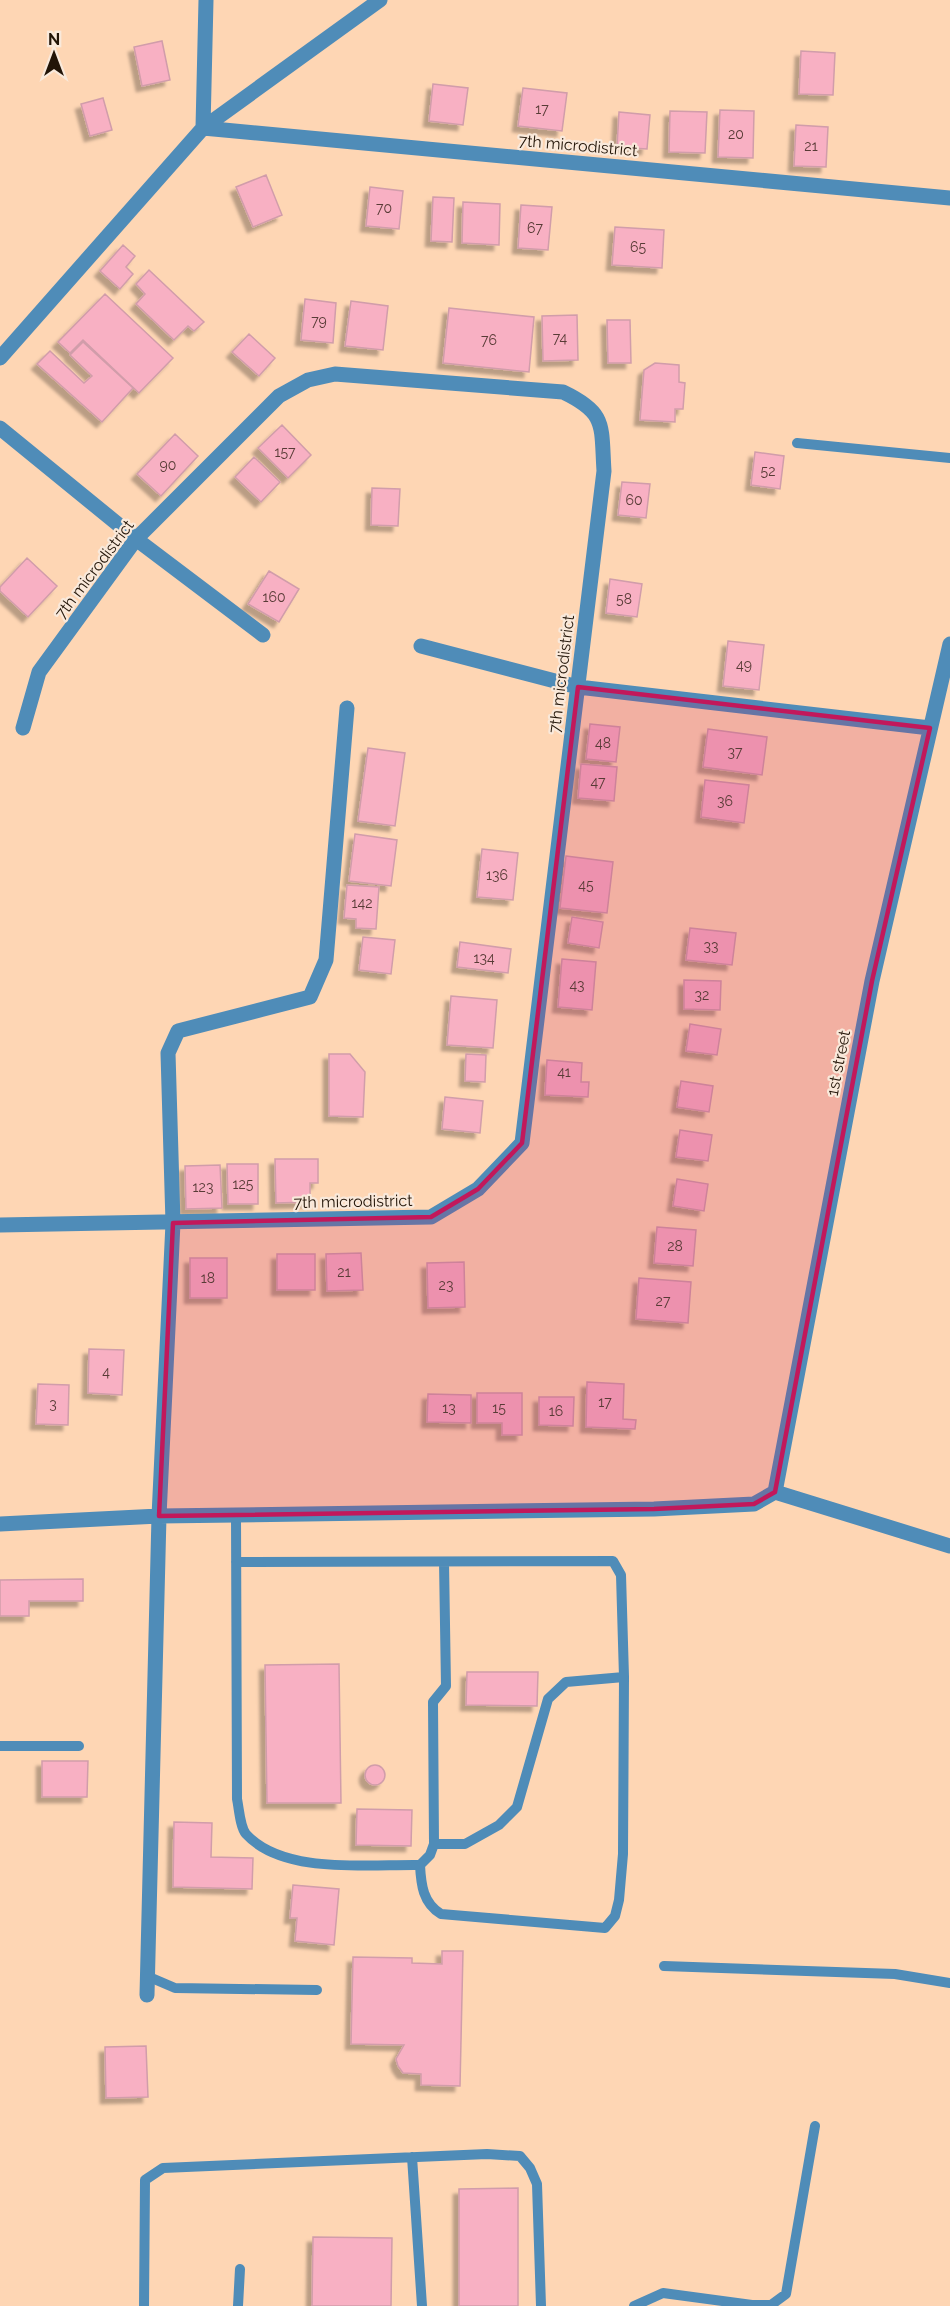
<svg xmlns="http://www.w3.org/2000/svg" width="950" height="2306" viewBox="0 0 950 2306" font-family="Raleway,sans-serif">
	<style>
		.building { fill: #f8b0c3; stroke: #d19daa; stroke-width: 1.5; filter: url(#shadow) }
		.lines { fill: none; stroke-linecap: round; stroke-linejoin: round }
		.service { stroke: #4f8cb8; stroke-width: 10 }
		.minor { stroke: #4f8cb8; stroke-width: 15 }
		.marked { fill: #c2185b; fill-opacity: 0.2; stroke: #c2185b; stroke-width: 4.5; stroke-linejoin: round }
		.labels { text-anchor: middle; stroke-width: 4.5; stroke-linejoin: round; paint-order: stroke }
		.number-label { font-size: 14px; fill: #583b36 }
		.street-label { font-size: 16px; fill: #221407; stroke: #f9e9db }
	</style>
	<defs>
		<filter id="shadow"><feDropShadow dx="-5.5" dy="5.5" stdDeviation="1.5" flood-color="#0004"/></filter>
	</defs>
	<rect width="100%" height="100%" fill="#fed6b4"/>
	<path class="building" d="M162 41 170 80 142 86 134 47Z
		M801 51 835 53 833 95 799 94Z
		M433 84 468 88 463 125 429 121Z
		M523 88 567 93 562 131 518 126Z
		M103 98 112 130 90 136 81 104Z
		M720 110 754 111 753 158 718 157Z
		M670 111 707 112 705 153 669 152Z
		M619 112 650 115 647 149 617 147Z
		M796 125 828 127 826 167 794 166Z
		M266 175 282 215 253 227 236 187Z
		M370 187 403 191 399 229 366 226Z
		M433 197 454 198 452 242 431 241Z
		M463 202 500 204 499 245 462 243Z
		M521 205 552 207 548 250 518 248Z
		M615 227 664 230 662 268 612 265Z
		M123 245 135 256 126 267 133 274 120 289 100 271Z
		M149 270 204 322 194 331 188 326 174 340 136 304 145 294 136 284Z
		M105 294 173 358 139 393 83 340 70 353 58 342Z
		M305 299 336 303 333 343 301 340Z
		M351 301 388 306 383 350 345 346Z
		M449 308 534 317 529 372 443 363Z
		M577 315 578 360 543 361 542 316Z
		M607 320H630L631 363H608Z
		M249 334 275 358 259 376 232 352Z
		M83 342 133 388 102 422 37 364 50 351 84 383 92 376 70 355Z
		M655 363 679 365V382L685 383 683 409H675V422L640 420 644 370Z
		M282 425 311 455 288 478 258 448Z
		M175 434 198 456 161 496 137 474Z
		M755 452 784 456 780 489 751 485Z
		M254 457 280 482 261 502 235 477Z
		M622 482 650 484 646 518 618 515Z
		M372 488 400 489 398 526 371 525Z
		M27 558 57 586 28 617 0 591V587Z
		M269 571 299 589 279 622 248 604Z
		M610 579 642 584 637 617 606 613Z
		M728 641 764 645 759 690 723 686Z
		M590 724 620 727 616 762 586 759Z
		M708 729 767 737 762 775 703 767Z
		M368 748 405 753 395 826 358 821Z
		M581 764 617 767 614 801 578 798Z
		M705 780 749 785 744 823 701 817Z
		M355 834 397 840 391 886 349 881Z
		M482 849 518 853 513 900 477 897Z
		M566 856 613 862 607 913 560 908Z
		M347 885 379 887 376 929 356 928V919L344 918Z
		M572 917 603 922 599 948 568 943Z
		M690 928 736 933 732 965 686 960Z
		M363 937 395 940 391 974 359 970Z
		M460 942 511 949 508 973 457 967Z
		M562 959 596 962 592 1010 558 1007Z
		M684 980 721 981 720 1010 684 1009Z
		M451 996 497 1000 493 1048 447 1045Z
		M690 1024 721 1029 717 1055 686 1051Z
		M329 1054H350L365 1072 363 1117 329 1116Z
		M466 1054 486 1055 485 1082 465 1081Z
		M547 1060 582 1063 581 1082H589L588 1097 545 1095Z
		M681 1081 713 1086 709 1112 677 1107Z
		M445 1097 483 1101 480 1133 442 1129Z
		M680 1130 712 1135 708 1161 676 1157Z
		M275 1159H318V1183H310V1202L276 1203Z
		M227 1164H258V1204H228Z
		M220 1165 222 1208 186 1209 185 1166Z
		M677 1179 708 1184 704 1211 673 1206Z
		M657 1227 696 1230 693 1266 654 1263Z
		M361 1253 363 1290 327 1291 326 1254Z
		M277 1254H315V1290H277Z
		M190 1258H227V1298H190Z
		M464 1262 465 1307 428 1308 427 1263Z
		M639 1278 691 1282 688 1323 636 1319Z
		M89 1349 124 1350 122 1395 88 1393Z
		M587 1382 624 1384 623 1419 636 1420 635 1429 586 1427Z
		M38 1384 69 1385 68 1425 36 1424Z
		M477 1393H522V1435H502V1423H477Z
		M428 1394 471 1395V1423L427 1422Z
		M539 1397H574L573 1426 539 1425Z
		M83 1579V1601H29V1616H0V1580Z
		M339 1664 341 1803H267L265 1665Z
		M467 1672H538L537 1706 466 1705Z
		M42 1761H88L87 1797H42Z
		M365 1775a10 10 0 1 1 20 0a10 10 0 1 1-20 0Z
		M357 1809 412 1810 411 1846 356 1845Z
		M174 1822 212 1823 211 1857 253 1858 252 1889 173 1887Z
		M293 1885 339 1889 334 1945 295 1941 297 1918H290Z
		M442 1951H463L460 2086 421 2085V2074L403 2073 398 2066 396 2059 404 2045 351 2044 353 1957 412 1958V1963L442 1964Z
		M146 2046 148 2097 106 2098 105 2047Z
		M518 2188V2306H459V2189Z
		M313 2237 392 2238 391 2306H312Z"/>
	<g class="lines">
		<path class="service" d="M797 443 950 458
			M236 1515 237 1799C239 1808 240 1827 246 1834 283 1875 369 1864 420 1865L430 1855 434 1844 433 1702 446 1686 444 1562
			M236 1562 613 1561 621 1575 624 1677 623 1854 619 1900 615 1916 605 1928 441 1914C423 1903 421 1885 420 1865
			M0 1746H79
			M434 1844H465L499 1825 517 1807 548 1699 566 1682 624 1677
			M664 1966 895 1974 950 1983
			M147 1976 175 1988 317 1990
			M412 2157 422 2306
			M144 2306 145 2180 163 2168 487 2154 520 2156 530 2168 537 2184 541 2306
			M238 2306 240 2269
			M634 2306 663 2293 752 2305H771L786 2294 815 2126"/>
		<path class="minor" d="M206 0 203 128 380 0
			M0 358 203 128 950 198
			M0 428 136 539 263 635
			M421 646 578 687 930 728
			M0 1225 431 1217 478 1189 522 1143 604 471C601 425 607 413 563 392L335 374 308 380 279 396 136 539 39 672 23 728
			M775 1492 872 981 950 644
			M0 1524 159 1516 654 1509 754 1504 775 1492 950 1546
			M147 1995 159 1516 173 1223 168 1053 178 1031 310 997 326 960 347 708"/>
	</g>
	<path class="marked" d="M578 687 930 728 872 981 775 1492 754 1504 654 1509 159 1516 173 1223 431 1217 478 1189 522 1143Z"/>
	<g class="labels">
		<g class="number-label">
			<text x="542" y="114">17</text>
			<text x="736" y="139">20</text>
			<text x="811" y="151">21</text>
			<text x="384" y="213">70</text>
			<text x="535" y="233">67</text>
			<text x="638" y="252">65</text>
			<text x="319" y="326">79</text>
			<text x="560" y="343">74</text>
			<text x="489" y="345">76</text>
			<text x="285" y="457">157</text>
			<text x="168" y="470">90</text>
			<text x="768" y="476">52</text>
			<text x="634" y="505">60</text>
			<text x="274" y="602">160</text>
			<text x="624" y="604">58</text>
			<text x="744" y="670">49</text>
			<text x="603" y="748">48</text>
			<text x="735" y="757">37</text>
			<text x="598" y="787">47</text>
			<text x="725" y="806">36</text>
			<text x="497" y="880">136</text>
			<text x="586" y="890">45</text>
			<text x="362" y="908">142</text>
			<text x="711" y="951">33</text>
			<text x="484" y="963">134</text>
			<text x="577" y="990">43</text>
			<text x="702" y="1000">32</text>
			<text x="564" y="1077">41</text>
			<text x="243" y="1189">125</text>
			<text x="203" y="1192">123</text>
			<text x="675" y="1251">28</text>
			<text x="344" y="1277">21</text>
			<text x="208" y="1283">18</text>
			<text x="446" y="1290">23</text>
			<text x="663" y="1306">27</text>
			<text x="106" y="1377">4</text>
			<text x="605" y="1407">17</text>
			<text x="53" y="1409">3</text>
			<text x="449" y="1413">13</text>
			<text x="499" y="1413">15</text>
			<text x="556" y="1416">16</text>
		</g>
		<g class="street-label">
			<text transform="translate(578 145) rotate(5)" y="6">7th microdistrict</text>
			<text transform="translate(94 569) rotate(-53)" y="6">7th microdistrict</text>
			<text transform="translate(561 674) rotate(-83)" y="6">7th microdistrict</text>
			<text transform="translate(838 1063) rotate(-79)" y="6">1st street</text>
			<text transform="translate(353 1201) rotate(-1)" y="6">7th microdistrict</text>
		</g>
	</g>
	<g transform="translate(54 54)" stroke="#f9e9db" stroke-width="4.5" paint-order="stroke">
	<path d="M0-4.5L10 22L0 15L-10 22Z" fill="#221407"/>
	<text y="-9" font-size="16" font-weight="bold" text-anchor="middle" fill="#221407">N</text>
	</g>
</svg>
